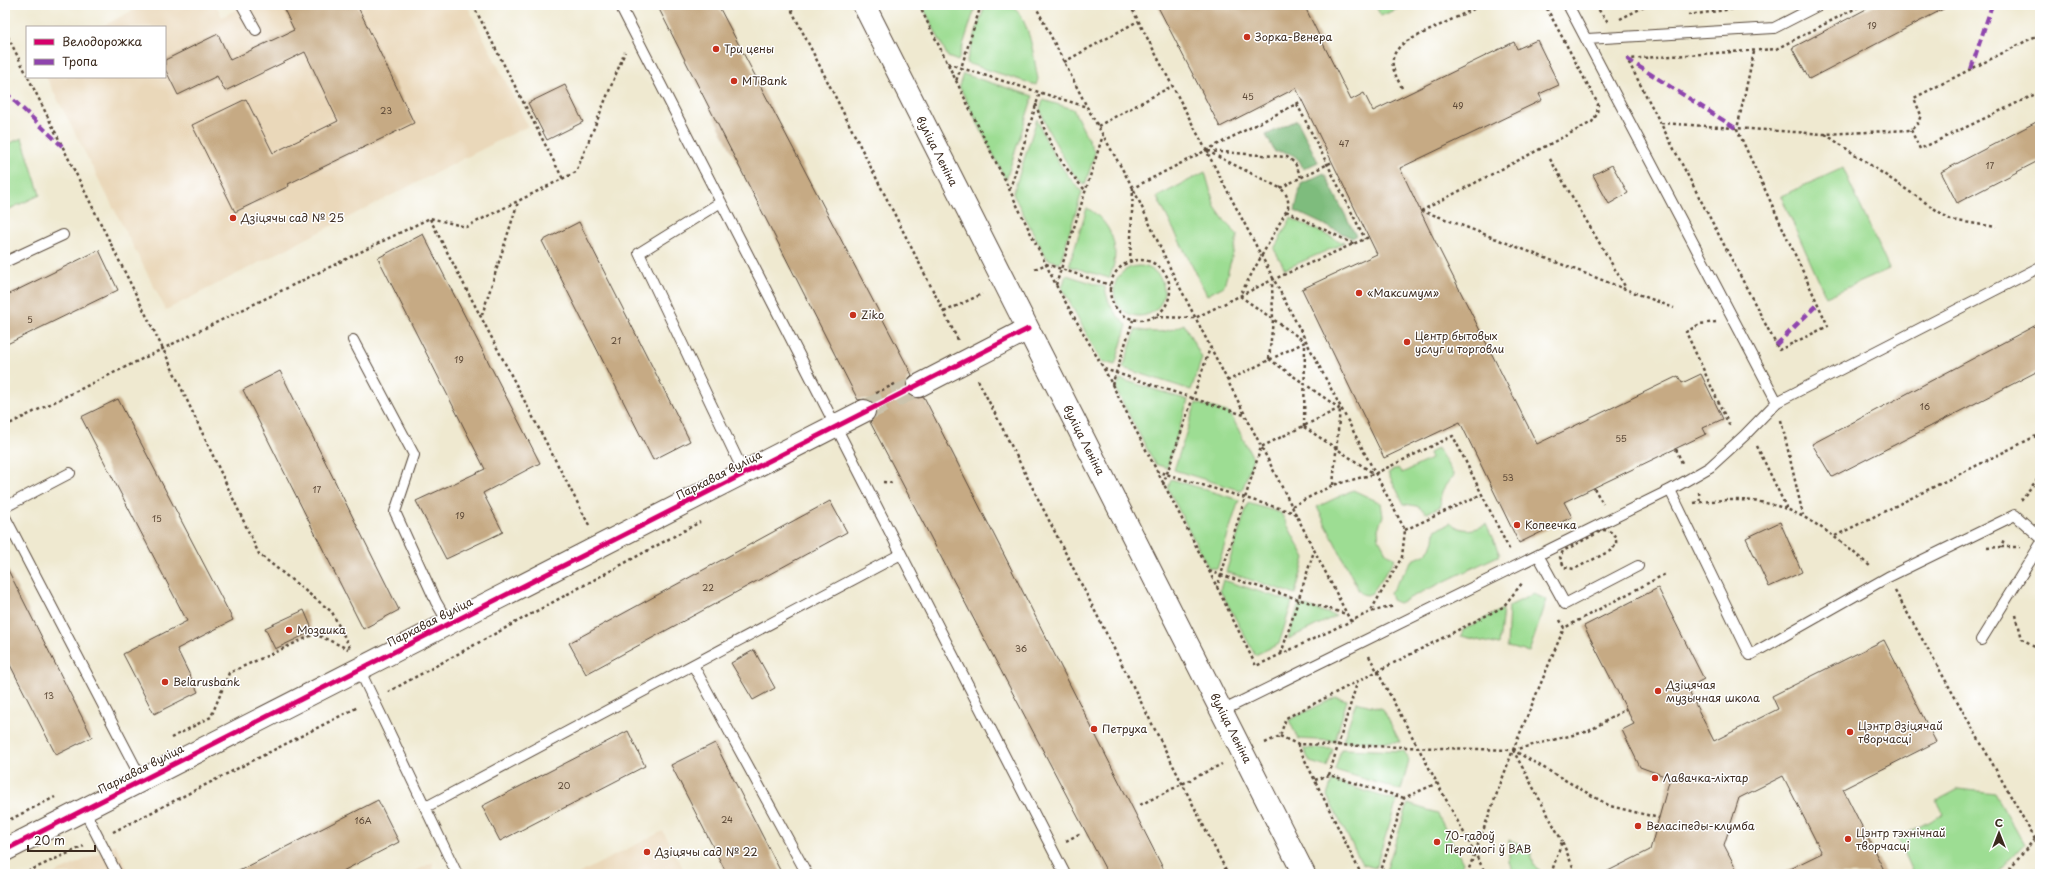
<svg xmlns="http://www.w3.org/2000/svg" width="2045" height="879" viewBox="0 0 2045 879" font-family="'Playpen Sans',sans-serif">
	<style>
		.built { fill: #ead8ba }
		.green { fill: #9ddd93; stroke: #6c8458 }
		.forest { fill: #7ebc7d; stroke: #5c734e }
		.building { fill: #c6aa84 }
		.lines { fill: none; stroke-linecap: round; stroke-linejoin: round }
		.secondary-tunnel { stroke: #cbc3ac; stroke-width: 22; stroke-dasharray: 22 11; stroke-linecap: butt }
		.lane-casing { stroke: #564739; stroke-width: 12 }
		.secondary-casing { stroke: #564739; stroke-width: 24 }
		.path { stroke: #564739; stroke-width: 2.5; stroke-dasharray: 3 3; stroke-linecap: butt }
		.lane { stroke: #fff; stroke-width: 10 }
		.secondary { stroke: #fff; stroke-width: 22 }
		.quiet { stroke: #8e44ad; stroke-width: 4; stroke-dasharray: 8 4; stroke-linecap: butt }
		.cycleway-casing { stroke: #fff; stroke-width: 8 }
		.cycleway { stroke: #d6006c; stroke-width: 5 }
		.poi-dot { fill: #c8321e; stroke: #fff; stroke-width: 1.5 }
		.labels { text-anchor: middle; stroke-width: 3; stroke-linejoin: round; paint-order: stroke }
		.number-label { font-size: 9px; fill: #5e4a38 }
		.poi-label { font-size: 11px; fill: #3b2a1e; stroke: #fff; text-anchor: start }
		.street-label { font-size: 11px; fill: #3b2a1e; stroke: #fff }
	</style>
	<rect width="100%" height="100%" fill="#fff"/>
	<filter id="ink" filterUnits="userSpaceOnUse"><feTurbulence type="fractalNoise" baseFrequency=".025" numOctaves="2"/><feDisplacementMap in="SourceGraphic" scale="8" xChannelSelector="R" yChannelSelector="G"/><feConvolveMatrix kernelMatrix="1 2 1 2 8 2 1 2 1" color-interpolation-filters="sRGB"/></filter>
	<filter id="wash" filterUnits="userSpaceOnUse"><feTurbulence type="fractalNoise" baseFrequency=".012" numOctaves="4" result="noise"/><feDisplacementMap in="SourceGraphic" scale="16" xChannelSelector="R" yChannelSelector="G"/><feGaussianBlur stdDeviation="0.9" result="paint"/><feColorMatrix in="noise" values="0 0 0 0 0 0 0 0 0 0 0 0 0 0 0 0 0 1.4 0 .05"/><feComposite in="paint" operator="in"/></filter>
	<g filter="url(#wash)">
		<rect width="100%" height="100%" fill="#efe9d0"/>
		<path class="built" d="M143 5H216L222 17 246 5H467L528 126 166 310 46 77H165V27H101Z
			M663 831 686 874H578Z
			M115 844 130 874H53L106 850Z
			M433 862 432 874H410Z"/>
		<path class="green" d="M922 5H976L958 61 948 57Z
			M985 5H1012C1031 23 1033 55 1038 79L1036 85 966 63Z
			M1375 5H1406L1381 16Z
			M963 74 1033 96 1006 180 959 86Z
			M1043 100 1073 109 1095 153 1085 185 1072 172 1048 130 1040 109Z
			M1037 119C1048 147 1061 170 1082 192L1060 263 1047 259 1013 194Z
			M22 138 40 195 5 211V145Z
			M1843 168 1889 269 1826 297 1781 196Z
			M1205 172 1215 207 1227 224 1238 235 1224 286 1207 295 1157 197Z
			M1087 208C1113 223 1122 252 1109 278L1069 266Z
			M1291 218 1344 243 1285 269 1274 249Z
			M1114 291a25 25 0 1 1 50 0a25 25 0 1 1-50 0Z
			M1066 275 1105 287C1107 303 1115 315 1127 325L1115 365 1101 361 1062 288Z
			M1184 324 1202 358 1191 390 1123 368 1136 329C1153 334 1168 333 1184 324Z
			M1120 379 1188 400 1167 468 1155 464 1116 390Z
			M1196 403 1230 413 1253 458 1242 491 1174 470Z
			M1438 448 1454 476C1445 484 1438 494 1441 506L1427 513 1417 506 1404 504 1388 473 1398 468 1402 473 1431 459 1429 453Z
			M1171 479 1239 500 1217 569 1208 567 1168 489Z
			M1353 490 1381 503 1383 516 1378 529 1379 539 1386 552 1395 559 1372 593 1367 595 1362 594 1359 591 1317 507Z
			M1248 503 1281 513 1305 558 1295 594 1226 572Z
			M1451 523C1461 532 1475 531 1486 524L1500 555 1399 603 1392 600 1390 593 1413 560 1424 555 1431 548 1434 540 1435 530Z
			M1223 580 1292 602 1279 644 1255 655 1220 590Z
			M1534 594 1547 600 1529 652 1507 647 1509 606Z
			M1299 604 1336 616 1288 639Z
			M1503 609 1499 645 1461 636 1463 630Z
			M1336 697 1347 700 1335 741 1298 739 1289 720Z
			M1356 702 1383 709 1400 742 1343 741Z
			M1303 748 1333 749 1327 767 1310 762Z
			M1341 749 1404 751 1409 760 1401 790 1335 770Z
			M1332 781 1397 801 1375 868 1362 864 1327 796Z
			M1959 789 1995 793 2024 844 1996 874H1914L1898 838 1943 814 1936 801Z
			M1408 804 1437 813 1463 863 1459 874H1395L1386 871Z
			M1509 840 1530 848 1534 866 1545 874H1515L1509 862Z"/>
		<path class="forest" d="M1297 120 1318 162 1303 169C1299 155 1288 151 1275 152L1266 135Z
			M1324 173 1356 236 1352 238 1295 211 1301 184Z"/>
		<g id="blocks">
			<path class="building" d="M282 5H357L414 123 288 184 289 186 235 212 192 125 246 99 273 153 338 121 305 52 225 91 217 76 178 95 165 69V60L218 34 230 60 294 30Z
				M657 5H718L912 375 907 380 906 385 907 391 912 397 918 398 924 397 1166 874H1108L870 422 874 418 876 412 875 405 871 401 865 399 858 400Z
				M1157 5H1304L1351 100 1364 93 1373 111 1514 42 1517 49 1537 40 1559 85 1539 94 1542 100 1400 168 1429 229 1537 444 1678 376 1682 383 1701 374 1723 419 1703 428 1706 434 1564 502 1572 517 1519 543 1460 422 1384 458 1302 289 1377 254 1296 88 1220 127Z
				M1874 5H1951L1809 79 1792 48Z
				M565 85 583 122 547 140 528 103Z
				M2040 120V160L1957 203 1941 172Z
				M1612 165 1628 193 1609 204 1593 175Z
				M579 222 690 441 653 460 542 241Z
				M423 234 540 463 483 493 503 532 446 559 416 501 485 469 378 258Z
				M99 250 118 290 5 345V296Z
				M2040 323V370L1832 477 1812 444Z
				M280 371 399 610 363 629 243 390Z
				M118 399 233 620 177 649 198 692 154 714 123 654 187 621 81 417Z
				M830 501 847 532 586 674 569 643Z
				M1780 522 1802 572 1769 587 1746 538Z
				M5 564 92 737 56 755 5 655Z
				M1658 588 1704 679 1687 688 1714 741 1778 709 1772 696 1884 640 1936 742 1843 789 1886 874H1779L1822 853 1783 776 1739 798 1724 845 1739 874H1602L1650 850 1670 778 1640 767 1622 730 1634 724 1584 626Z
				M304 610 313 631 275 649 265 628Z
				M754 650 775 688 753 700 731 663Z
				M628 731 645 766 500 841 482 806Z
				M715 743 782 874H727L671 765Z
				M378 800 399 842 337 874H233Z"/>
		</g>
	</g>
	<g filter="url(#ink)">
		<use href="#blocks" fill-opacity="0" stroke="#564739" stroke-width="1"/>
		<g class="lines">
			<path class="secondary-tunnel" d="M864 411 918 386"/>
			<defs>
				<path id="lane" d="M242 5 256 30
					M620 5 1065 874
					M1568 5 1777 402
					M1587 39 1774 28 1819 5
					M721 202 639 253 744 473
					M5 262 63 235
					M353 340 414 455 395 512 436 602 449 624
					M1670 490 1750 655 1888 577 2015 515 2040 537
					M5 507 70 473
					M5 517 142 780
					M1538 555 1565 604 1638 566
					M1981 640 2040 545
					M693 665 807 874
					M359 669 457 874
					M1222 711 1670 490 1710 467 1744 436 1777 402 2040 267
					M426 807 901 554
					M84 810 117 874"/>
				<path id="secondary" d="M864 5 1304 874
					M918 386 1028 329
					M5 850 864 411"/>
			</defs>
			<use href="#lane" class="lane-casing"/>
			<use href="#secondary" class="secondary-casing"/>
			<path class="path" d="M473 5 563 179
				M789 5 958 340
				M919 5 1058 289 1104 369 1209 571 1256 666 1370 612 1394 606
				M981 5 961 68 1087 107
				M1035 5 1087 107 1133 188 1171 270 1352 624
				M1130 5 1405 530 1402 557 1370 612
				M1595 5 1608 22
				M1688 15 1733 9 1735 5
				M1620 19 1648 5
				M5 31 27 75
				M1754 52 1737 129 1828 326 1779 350 1627 59 1776 49 1862 5
				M1064 62 1138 21
				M948 63 961 68 956 81
				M28 77 163 349 259 554 332 612 350 648
				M1402 88C1392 69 1386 57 1405 42L1482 5
				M1036 104C1047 142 1059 162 1086 191
				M1297 104 1365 239
				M1661 123 1824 134 1911 130 1918 123 1921 115 1914 98 2040 34
				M1098 126 1172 86
				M1911 130 1920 149 2040 92
				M1825 134 1951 220 1996 227
				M1207 151 1280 188C1287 193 1289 200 1288 208L1240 295
				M1208 151 1287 157 1295 163 1301 177
				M1550 159 1626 288
				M1280 188 1332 162
				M1010 189 1040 92
				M1286 211 1354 244
				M1421 211 1592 122 1597 114 1598 104 1545 5
				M1421 211 1440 217 1674 308
				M430 219 589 525
				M1110 290a30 30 0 1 1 60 0a30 30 0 1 1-60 0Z
				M1130 262 1133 188 1302 101
				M1035 269 1046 264 1110 285
				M1056 285 1103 135
				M1240 296 1304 341
				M944 312 982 294
				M482 315 518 202
				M1155 317 1195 318 1272 280 1369 237
				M1716 322 1700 324 1686 332 1730 427
				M1269 359 1339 408
				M1269 359 1273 320 1272 282
				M1104 369 1244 415
				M978 380 1228 874
				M1227 381 1305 342
				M1112 385 1133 320
				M876 393 897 383
				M1340 408 1261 447 1221 575 1346 614
				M1781 420 1803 515
				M5 426 430 218 466 227 576 172 625 52
				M1304 427 1305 343
				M1304 427 1373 473
				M1757 446 1787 509
				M1676 449 1682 463
				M1156 471 1295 513
				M883 482 893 483
				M1163 485 1210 348
				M1333 485 1340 409
				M1594 488 1603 504
				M1699 492 1700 503
				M2021 500 2040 476
				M1694 503C1778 491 1810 515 1871 567
				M1292 506 1333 485 1374 474 1453 436 1510 551
				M1405 530 1482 494
				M1603 530C1612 530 1617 536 1616 544L1612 550 1574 569 1564 567 1560 557 1563 551Z
				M1835 536 2040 434
				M2001 547H2020
				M1987 548 2001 547 2004 539
				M1209 571 1221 575 1217 587
				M1895 591 2035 839 2040 843
				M2016 615 2022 639 2040 649
				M1560 620 1564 628 1667 573
				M1281 654 1314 551
				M1369 656 1486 874
				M388 692 700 522
				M1280 736 1297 744 1513 750 1610 806 1659 818
				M171 738 211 717 229 673 315 634 348 649
				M1265 743 1280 736 1286 718 1503 607 1523 582
				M1297 744 1361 874
				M1513 750 1589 731 1626 709
				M1513 750 1562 841
				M1329 775 1357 683
				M1315 780 1329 775 1404 798
				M1140 805 1222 764
				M5 822 55 797
				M113 832 358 707
				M1066 841 1081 833
				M22 874 84 846
				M1380 874 1404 798 1437 783
				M1467 874 1513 750 1564 628
				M1551 874 1562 841 1576 874
				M2006 874 2040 832"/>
			<use href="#lane" class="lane"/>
			<use href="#secondary" class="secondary"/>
			<path class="quiet" d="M1627 59 1737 129
				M1971 69 1992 5
				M5 92 62 146
				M1776 345 1817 305"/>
			<defs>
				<path id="cycleway" d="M5 850 1028 329"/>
			</defs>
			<use href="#cycleway" class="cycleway-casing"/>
			<use href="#cycleway" class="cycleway"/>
		</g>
	</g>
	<g class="poi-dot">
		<circle cx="1247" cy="37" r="4"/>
		<circle cx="716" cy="49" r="4"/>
		<circle cx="734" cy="81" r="4"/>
		<circle cx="233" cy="218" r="4"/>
		<circle cx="1359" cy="293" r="4"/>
		<circle cx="853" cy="315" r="4"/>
		<circle cx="1407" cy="342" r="4"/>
		<circle cx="1517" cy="525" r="4"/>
		<circle cx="289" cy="630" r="4"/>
		<circle cx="165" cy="682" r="4"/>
		<circle cx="1658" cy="691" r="4"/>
		<circle cx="1094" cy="729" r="4"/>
		<circle cx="1850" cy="732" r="4"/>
		<circle cx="1655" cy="778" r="4"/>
		<circle cx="1638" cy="826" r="4"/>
		<circle cx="1848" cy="839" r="4"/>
		<circle cx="1437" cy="842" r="4"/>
		<circle cx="647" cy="852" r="4"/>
	</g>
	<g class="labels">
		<g class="number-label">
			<text x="1872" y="29">19</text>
			<text x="1248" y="100">45</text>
			<text x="1458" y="109">49</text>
			<text x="386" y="114">23</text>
			<text x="1344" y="147">47</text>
			<text x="1990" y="169">17</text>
			<text x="30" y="323">5</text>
			<text x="616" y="344">21</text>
			<text x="459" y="363">19</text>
			<text x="1925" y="410">16</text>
			<text x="1621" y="442">55</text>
			<text x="1508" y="481">53</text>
			<text x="317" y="493">17</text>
			<text x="460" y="519">19</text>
			<text x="157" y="522">15</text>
			<text x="708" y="591">22</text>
			<text x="1021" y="652">36</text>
			<text x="49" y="699">13</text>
			<text x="564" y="789">20</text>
			<text x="727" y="823">24</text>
			<text x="363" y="824">16А</text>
		</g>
		<g class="poi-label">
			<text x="1255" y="41">Зорка-Венера</text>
			<text x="724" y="53">Три цены</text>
			<text x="742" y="85">MTBank</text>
			<text x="241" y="222">Дзіцячы сад № 25</text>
			<text x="1367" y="297">«Максимум»</text>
			<text x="861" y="319">Ziko</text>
			<text x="1415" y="340">Центр бытовых<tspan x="1415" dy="13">услуг и торговли</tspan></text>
			<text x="1525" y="529">Копеечка</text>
			<text x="297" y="634">Мозаика</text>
			<text x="173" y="686">Belarusbank</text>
			<text x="1666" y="689">Дзіцячая<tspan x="1666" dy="13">музычная школа</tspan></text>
			<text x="1858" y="730">Цэнтр дзіцячай<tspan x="1858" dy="13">творчасці</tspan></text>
			<text x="1102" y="733">Петруха</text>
			<text x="1663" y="782">Лавачка-ліхтар</text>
			<text x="1646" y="830">Веласіпеды-клумба</text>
			<text x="1856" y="837">Цэнтр тэхнічнай<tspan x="1856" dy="13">творчасці</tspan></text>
			<text x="1445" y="840">70-гадоў<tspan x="1445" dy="13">Перамогі ў ВАВ</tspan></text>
			<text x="655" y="856">Дзіцячы сад № 22</text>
		</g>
		<g class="street-label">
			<text transform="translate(937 151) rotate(63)" y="4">вуліца Леніна</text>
			<text transform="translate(1084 440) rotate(63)" y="4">вуліца Леніна</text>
			<text transform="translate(719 475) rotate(-27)" y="4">Паркавая вуліца</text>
			<text transform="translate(430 622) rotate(-27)" y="4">Паркавая вуліца</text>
			<text transform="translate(1231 728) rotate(63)" y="4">вуліца Леніна</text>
			<text transform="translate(141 769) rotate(-27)" y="4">Паркавая вуліца</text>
		</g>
	</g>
	<rect width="2045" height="879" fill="none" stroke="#fff" stroke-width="20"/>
	<rect x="26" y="26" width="140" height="52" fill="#ffffff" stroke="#b1aaa5"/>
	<rect x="34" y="39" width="20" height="6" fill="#d6006c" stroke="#b1aaa5"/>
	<text x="62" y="46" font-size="12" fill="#3b2a1e">Велодорожка</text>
	<rect x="34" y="59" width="20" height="6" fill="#8e44ad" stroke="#b1aaa5"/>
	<text x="62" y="66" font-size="12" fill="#3b2a1e">Тропа</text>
	<g transform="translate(1999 833)" stroke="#ffffff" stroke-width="3" paint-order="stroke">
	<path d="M0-3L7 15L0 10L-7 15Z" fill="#3b2a1e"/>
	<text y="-6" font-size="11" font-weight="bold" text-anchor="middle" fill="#3b2a1e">С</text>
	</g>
	<path d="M28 845v6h67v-6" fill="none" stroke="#3b2a1e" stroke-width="2"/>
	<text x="34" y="845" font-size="12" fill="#3b2a1e" stroke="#ffffff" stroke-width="3" paint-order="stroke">20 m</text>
</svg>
